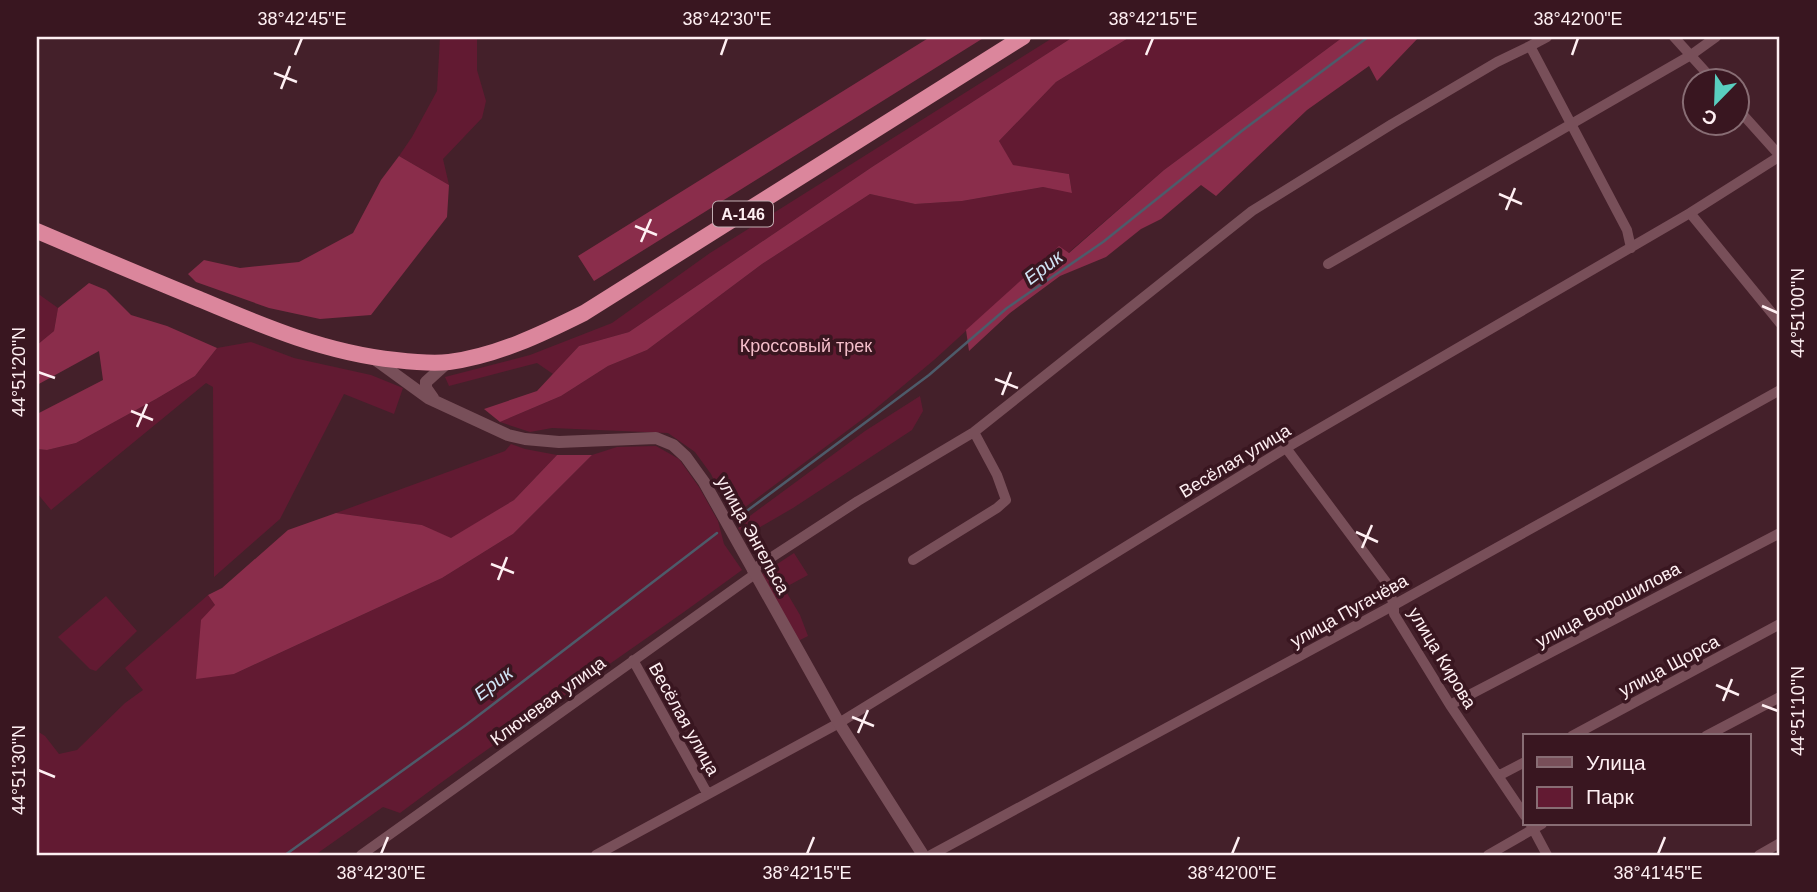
<svg xmlns="http://www.w3.org/2000/svg" width="1817" height="892" viewBox="0 0 1817 892" font-family="Arial,sans-serif">
	<style>
		.green { fill: #621a32 }
		.forest { fill: #8a2d4b }
		.lines { fill: none; stroke-linecap: round; stroke-linejoin: round }
		.stream { stroke: #4d5b6a; stroke-width: 2.5 }
		.minor { stroke: #784f59; stroke-width: 10 }
		.tertiary { stroke: #784f59; stroke-width: 12 }
		.trunk { stroke: #db869c; stroke-width: 16 }
		.ticks { fill: none; stroke: #feeff2; stroke-width: 2.5 }
		.labels { text-anchor: middle; stroke-width: 7; stroke-linejoin: round; paint-order: stroke }
		.shield { fill: #391620; stroke: #c3aeb3; stroke-width: 2 }
		.shield-label { font-size: 16px; font-weight: bold; fill: #feeff2 }
		.park-label { font-size: 18px; fill: #f4beca; stroke: #391620 }
		.street-label { font-size: 18px; fill: #feeff2; stroke: #391620 }
		.water-label { font-size: 19px; font-style: italic; fill: #d0e4f5; stroke: #391620 }
		.neatline { fill: none; stroke: #feeff2; stroke-width: 2.5 }
		.ticks-label { font-size: 18px; text-anchor: middle; fill: #feeff2 }
	</style>
	<rect width="100%" height="100%" fill="#44202a"/>
	<path class="green" d="M440 37H477V70L486 101 482 118 443 159 449 185 399 156 412 137 437 91Z
		M1054 37H1073L872 167 629 332 579 346 553 374 537 363 449 386 445 377 530 355 612 323 710 253Z
		M1130 37H1343L1164 170 1068 253 1058 247 934 360 868 415 736 514 728 509 711 474 695 452 668 433 552 428 530 432 500 422 561 396 608 366 647 350 762 264 870 194 915 204 962 201 1043 187 1072 192 1069 174 1012 165 999 141 1056 82Z
		M37 293 58 308 54 331 37 345Z
		M251 342 294 358 371 375 403 388 394 414 344 394 280 519 214 577 213 387 206 383 51 510 37 493V449L47 450 76 443 156 399 195 376 217 348Z
		M920 396 923 411 912 430 793 508 750 533 738 529 743 521 865 431Z
		M511 444 525 449 557 455 514 500 451 539 422 525 336 513 505 451Z
		M656 446 679 459 699 487 718 521 724 544 742 570C629 653 512 729 400 813L383 807 315 855H37V731L45 736 59 754 77 750 125 703 143 690 125 668 208 595 215 605 234 674 442 578 513 534 592 455 617 447Z
		M794 553 808 575 784 588 800 615 808 636 798 641 762 574Z
		M106 596 137 631 96 671 90 669 58 637Z"/>
	<path class="forest" d="M930 37H985L594 281 578 256Z
		M1073 37H1130L1056 82 999 141 1013 165 1069 174 1072 193 1043 187 962 201 915 204 870 194 762 264 647 350 608 366 561 396 500 422 484 409 537 391 579 346 629 332 872 167Z
		M1343 37H1419L1377 81 1369 66 1307 110 1216 196 1201 185 1161 219 1141 229 1106 257 1060 276 1010 313 969 351 966 330 1059 246 1069 253 1164 170Z
		M399 156 449 185 447 217 371 315 320 319 269 308 196 282 188 274 204 260 240 268 299 262 353 233 381 180Z
		M89 283 106 290 131 315 167 326 217 348 195 376 156 399 76 443 47 450 37 449V414L103 380 99 351 37 385V345L54 331 58 308Z
		M557 455H592L513 534 442 578 234 674 196 679 201 620 215 605 208 595 222 588 288 530 336 513 422 525 451 538 514 500Z"/>
	<g class="lines">
		<path class="stream" d="M736 519 929 375 1007 308 1103 242 1243 130 1368 37
			M285 855 466 725 717 533"/>
		<path class="minor" d="M1547 37 1530 46 1627 230 1631 248
			M1674 37 1713 80
			M1690 213 1780 323
			M1328 264 1691 55 1716 37
			M1286 448 1386 582 1394 605V614L1450 705 1525 816
			M913 560 997 508 1006 500 997 475 974 432
			M752 570 858 501 974 432 1252 211 1392 124 1497 62 1530 46
			M633 660 707 793
			M1450 705 1780 533
			M1572 736 1780 624
			M1706 736 1780 697
			M1498 776 1525 762
			M1531 825 1547 855
			M361 855 755 574
			M596 855 839 723 1286 448 1690 213 1780 156 1736 107
			M931 855 1394 605 1780 390
			M1488 855 1542 824
			M1759 855 1780 843"/>
		<path class="tertiary" d="M373 358 428 398 508 435 525 439 559 442 656 438 673 445 686 457 704 482 839 723 923 855
			M433 398 426 388V382L448 362"/>
		<path class="trunk" d="M37 231C91 254 145 277 199 299 263 326 326 353 396 360 413 362 432 364 449 362 496 356 542 334 584 313L1023 37"/>
	</g>
	<path class="ticks" d="M295 55 302 38M721 55 727 38M1146 55 1153 38M1572 55 1578 38M274 73 297 82M281 89 290 66M1499 194 1522 204M1506 210 1515 188M635 226 657 235M641 242 651 219M1762 306 1778 313M38 372 55 378M995 379 1018 388M1002 395 1011 372M131 411 153 420M137 427 147 404M1356 532 1378 542M1362 548 1372 525M491 564 514 573M498 580 507 557M1716 685 1739 695M1723 701 1732 679M1762 705 1778 711M852 717 874 726M858 733 868 710M38 770 55 777M381 854 388 837M807 854 814 837M1232 854 1239 837M1658 854 1665 837"/>
	<g class="labels">
		<rect class="shield" x="713" y="201.5" width="60" height="25" rx="5"/>
		<g class="shield-label">
			<text x="743" y="220">А-146</text>
		</g>
		<g class="park-label">
			<text x="806" y="352">Кроссовый трек</text>
		</g>
		<g class="street-label">
			<text transform="translate(1235 461) rotate(-31)" y="6">Весёлая улица</text>
			<text transform="translate(753 535) rotate(61)" y="6">улица Энгельса</text>
			<text transform="translate(1608 605) rotate(-28)" y="6">улица Ворошилова</text>
			<text transform="translate(1349 611) rotate(-29)" y="6">улица Пугачёва</text>
			<text transform="translate(1442 658) rotate(59)" y="6">улица Кирова</text>
			<text transform="translate(1669 666) rotate(-28)" y="6">улица Щорса</text>
			<text transform="translate(548 701) rotate(-36)" y="6">Ключевая улица</text>
			<text transform="translate(684 719) rotate(61)" y="6">Весёлая улица</text>
		</g>
		<g class="water-label">
			<text transform="translate(1043 267) rotate(-37)" y="7">Ерик</text>
			<text transform="translate(493 683) rotate(-37)" y="7">Ерик</text>
		</g>
	</g>
	<rect width="1817" height="892" fill="none" stroke="#391620" stroke-width="77"/>
	<rect x="1523" y="734" width="228" height="91" fill="#391620" stroke="#886d74" stroke-width="2"/>
	<rect x="1537" y="757" width="35" height="10" fill="#784f59" stroke="#886d74" stroke-width="2"/>
	<text x="1586" y="770" font-size="21" fill="#feeff2">Улица</text>
	<rect x="1537" y="787" width="35" height="21" fill="#621a32" stroke="#886d74" stroke-width="2"/>
	<text x="1586" y="804" font-size="21" fill="#feeff2">Парк</text>
	<g transform="translate(1716 102) rotate(203)"><circle r="33" fill="#391620" stroke="#886d74" stroke-width="2"/>
	<path d="M0-5L12 26L0 18L-12 26Z" fill="#59cebf"/>
	<text y="-10" font-size="19" font-weight="bold" text-anchor="middle" fill="#feeff2">С</text>
	</g>
	<rect x="38" y="38" width="1740" height="816" class="neatline"/>
	<g class="ticks-label">
		<text x="302" y="25">38°42'45"E</text>
		<text x="727" y="25">38°42'30"E</text>
		<text x="1153" y="25">38°42'15"E</text>
		<text x="1578" y="25">38°42'00"E</text>
		<text transform="translate(1798 313) rotate(-90)" y="6">44°51'00"N</text>
		<text transform="translate(19 372) rotate(-90)" y="6">44°51'20"N</text>
		<text transform="translate(1798 711) rotate(-90)" y="6">44°51'10"N</text>
		<text transform="translate(19 770) rotate(-90)" y="6">44°51'30"N</text>
		<text x="381" y="879">38°42'30"E</text>
		<text x="807" y="879">38°42'15"E</text>
		<text x="1232" y="879">38°42'00"E</text>
		<text x="1658" y="879">38°41'45"E</text>
	</g>
</svg>
